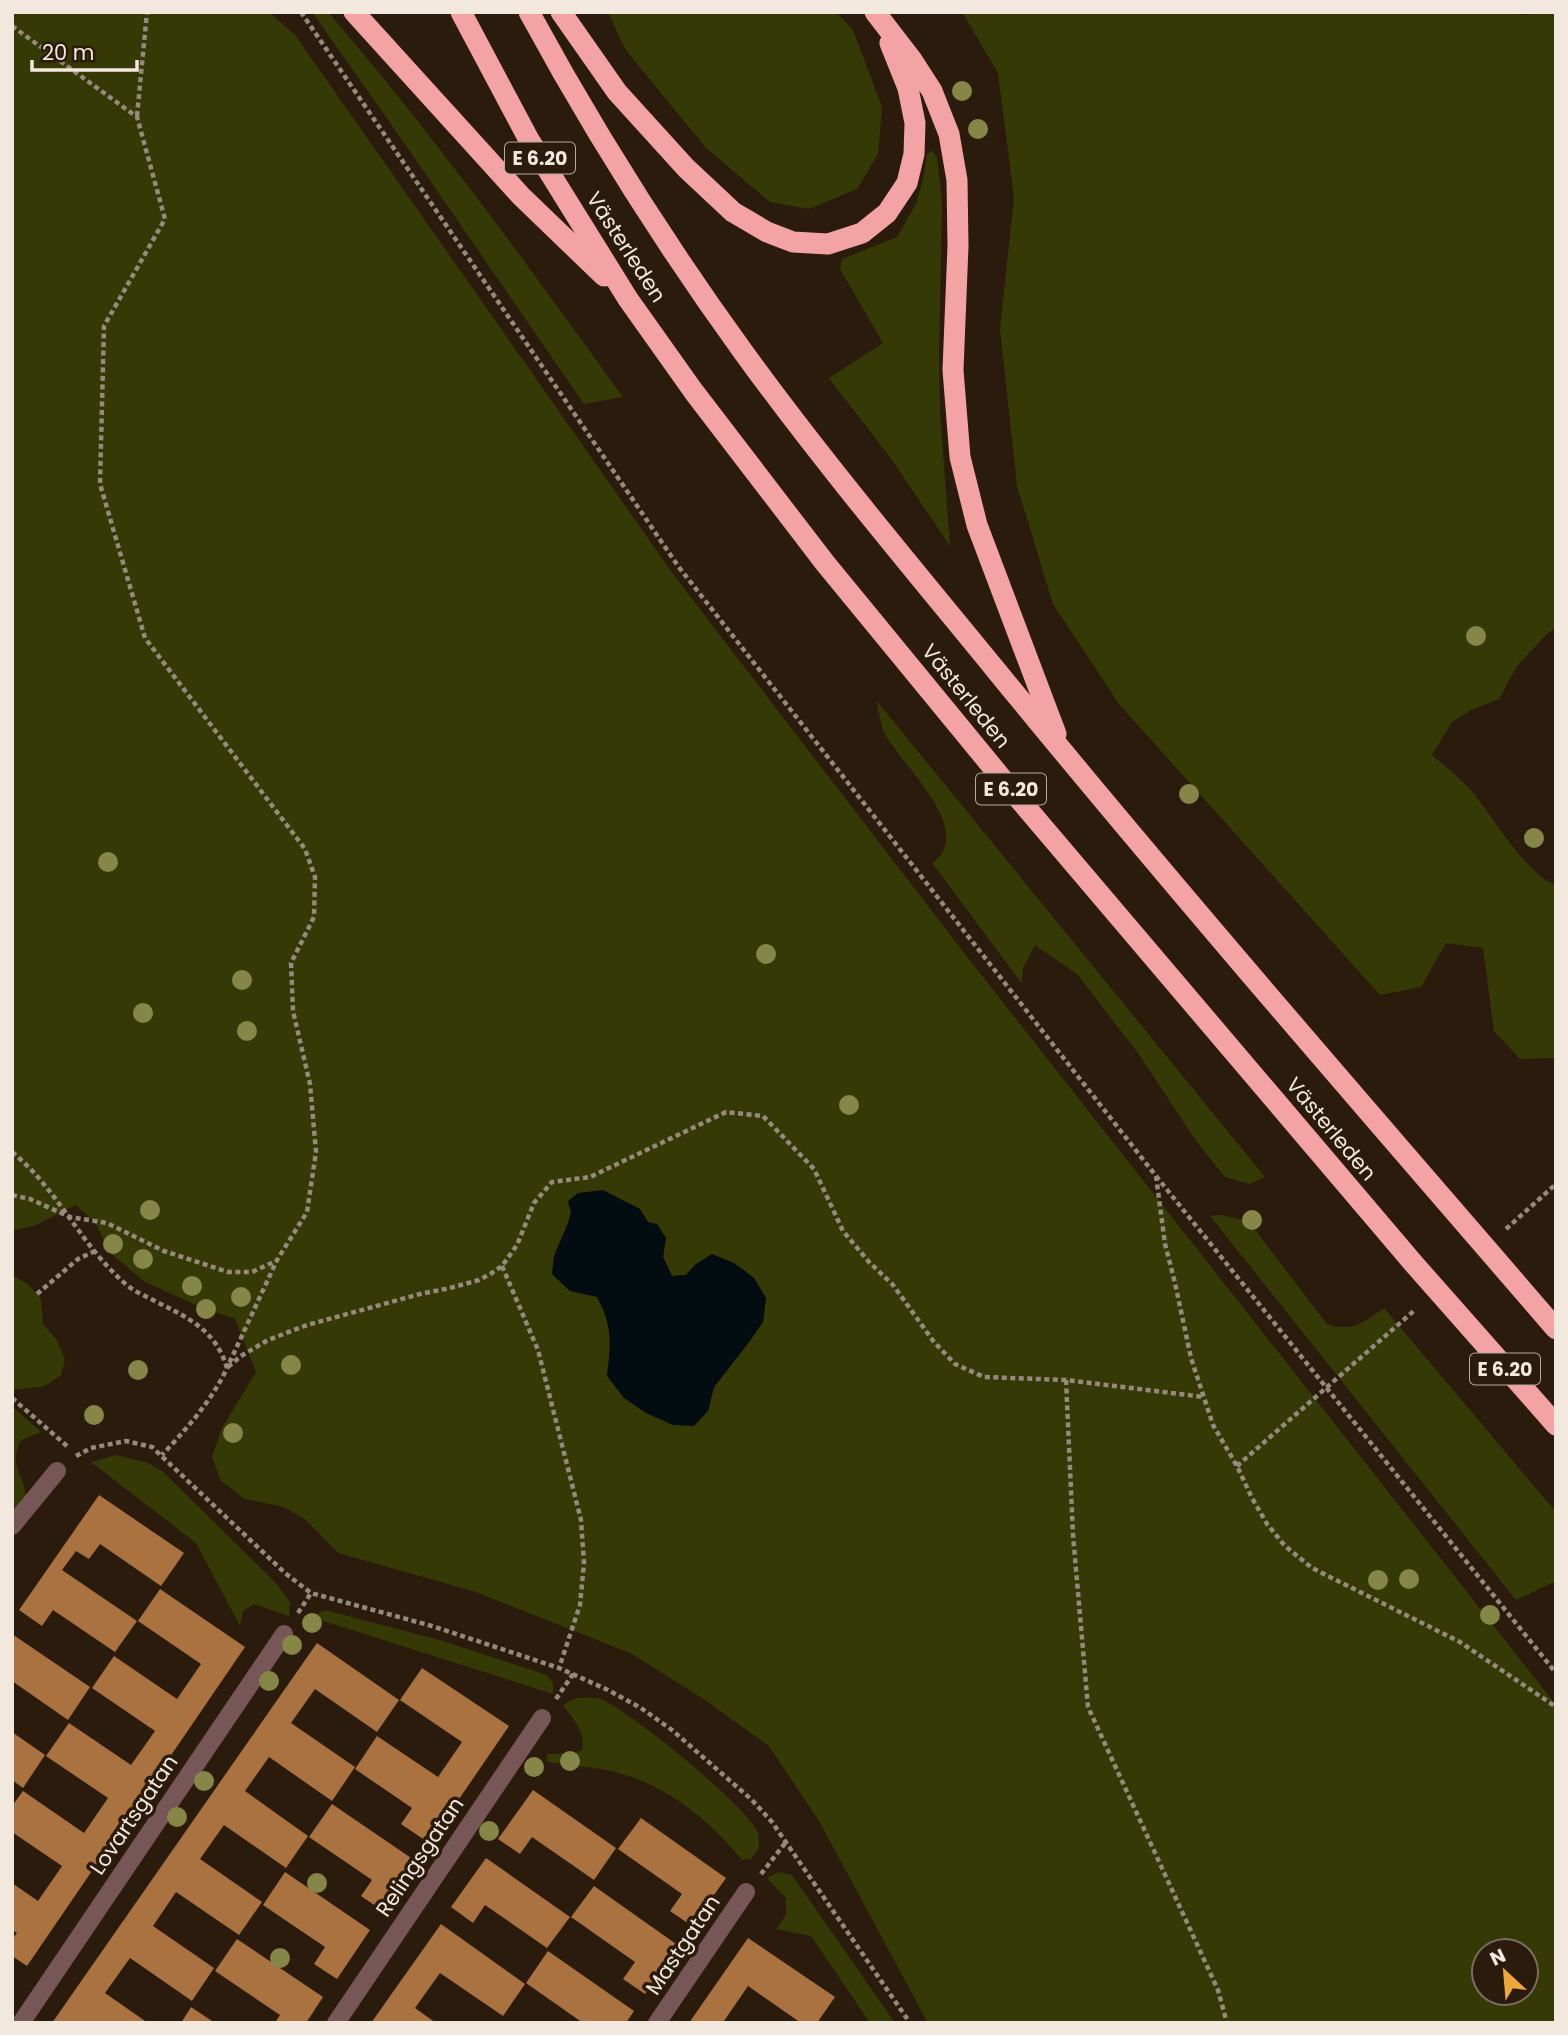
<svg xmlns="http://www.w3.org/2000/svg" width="1568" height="2035" viewBox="0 0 1568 2035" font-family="Poppins,sans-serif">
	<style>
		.green { fill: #343906; fill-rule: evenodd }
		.water { fill: #030c10 }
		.building { fill: #a97240 }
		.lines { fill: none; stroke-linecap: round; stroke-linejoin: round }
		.path { stroke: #96897d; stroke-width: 4.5; stroke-dasharray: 5 3.5; stroke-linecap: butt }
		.minor { stroke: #775657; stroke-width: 18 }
		.highway { stroke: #f4a3a5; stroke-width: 21 }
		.tree { fill: #868648 }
		.labels { text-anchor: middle; stroke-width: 7; stroke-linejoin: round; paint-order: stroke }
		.shield { fill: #2b1b0c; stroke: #b7aa9f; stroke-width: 2 }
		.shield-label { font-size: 19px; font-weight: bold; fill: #f3e8de }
		.street-label { font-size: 21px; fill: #f3e8de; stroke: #2b1b0c }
	</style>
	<rect width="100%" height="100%" fill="#2b1b0c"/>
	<path class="green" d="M12 12H269L295 35 673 574 961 949 1556 1705V2023H928L819 1821 769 1746 705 1700 632 1654 473 1591 338 1553 306 1520 284 1507 245 1499 221 1481 212 1457 222 1428 256 1372 235 1319 198 1306 145 1282 110 1253 96 1224 76 1205 36 1225 12 1231ZM603 1191 640 1209 648 1222 657 1225 666 1238 663 1257 672 1276 686 1275 696 1264C738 1263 743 1261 766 1298L763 1322 749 1342 714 1387 708 1411 607 1376C611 1343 613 1327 597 1296L570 1291 552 1274 554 1256 568 1223 571 1212ZM1484 1951H1526V1993H1484Z
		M312 12H328C434 135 528 266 623 397L584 404 400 137Z
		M608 12H836L853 30 882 107 878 154 857 189 809 209 770 202 706 148 625 49Z
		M962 12H1507C1525 18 1537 12 1556 12V628L1547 634 1517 666 1499 699 1471 710 1452 722 1432 755C1444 766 1458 776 1469 788 1495 818 1520 868 1556 886V1058L1520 1059 1494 1031 1483 948 1446 943 1421 987 1380 995 1119 704 1053 604 1017 486 1000 329 1014 198 998 73Z
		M932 151 937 157 942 201 939 355 940 412 950 546 892 460 829 378 883 343 840 269 842 259 897 237 916 204 923 179 927 154Z
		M876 700 1265 1177 1250 1184 1225 1177 1196 1141 1138 1053 1077 974 1035 945 1023 968 1022 984 932 863C978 831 900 764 884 732 880 723 879 710 876 700Z
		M1222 1215 1249 1222 1327 1324C1352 1333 1364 1322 1384 1308L1556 1512V1581L1516 1600 1210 1216Z
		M12 1275 28 1284 41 1299 43 1324 57 1340 65 1360 61 1375 45 1386 12 1390Z
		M12 1406 41 1432 21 1440C8 1467 24 1472 26 1498L12 1517Z
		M116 1455 148 1463 162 1471 274 1581 290 1602 289 1616 254 1604 243 1611 240 1626 196 1543 91 1462Z
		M325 1610 443 1641 547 1675 553 1684V1694L311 1617Z
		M576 1698C583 1698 592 1697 598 1698 625 1706 748 1807 758 1833 759 1837 759 1844 759 1849L751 1859 742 1860C709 1819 664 1783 611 1771 591 1767 569 1765 547 1762V1754L575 1753 582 1750C586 1731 573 1720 563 1705Z
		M778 1872 792 1875 895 2023H870L811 1936 776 1929 786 1915V1898L767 1878Z"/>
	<path class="water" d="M603 1190 640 1209 648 1222 657 1224 666 1238 663 1257 672 1276 686 1275 696 1264 712 1254 734 1263 754 1278 766 1298 763 1322 749 1342 714 1387 708 1411 694 1426 673 1425 646 1413 624 1398 607 1376C611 1343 613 1327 597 1297L570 1291 552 1274 554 1256 568 1223 571 1212 568 1201 578 1193Z"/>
	<path class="building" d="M99 1495 184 1553 161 1586 100 1544 89 1559 76 1551 62 1570 137 1621 115 1652 53 1610 42 1626 19 1610Z
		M160 1589 245 1647 27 1966 12 1956V1939L17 1933 12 1930V1883L38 1901 62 1866 12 1832V1806L23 1791 84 1833 108 1798 46 1756 69 1723 131 1765 155 1731 92 1688 114 1656 177 1699 201 1664 138 1621Z
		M12 1634 90 1687 68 1720 12 1681Z
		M317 1643 399 1700 377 1732 315 1689 291 1723 355 1767 332 1801 269 1757 245 1791 308 1836 286 1868 224 1825 200 1859 262 1902 239 1935 176 1892 153 1926 214 1968 192 2001 130 1958 105 1993 148 2023H52Z
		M422 1668 509 1726 429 1843 401 1824 412 1808 355 1769 377 1736 438 1777 462 1742 400 1700Z
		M12 1732 45 1755 23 1788 12 1780Z
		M533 1790 616 1848 594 1880 532 1837 520 1854 498 1839Z
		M332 1804 417 1862 383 1911 361 1896 372 1880 309 1837Z
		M641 1818 726 1878 692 1926 670 1911 682 1894 618 1849Z
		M486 1858 570 1917 547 1948 485 1905 473 1923 451 1907Z
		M285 1872 370 1930 337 1979 314 1964 325 1947 263 1905Z
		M594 1886 679 1946 645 1994 623 1979 635 1962 571 1917Z
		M441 1924 525 1984 503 2016 440 1973 415 2008 436 2023H371Z
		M748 1938 835 1997 817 2023H801L748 1986 724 2021 726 2023H689Z
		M237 1939 323 1997 306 2023H275L280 2015 215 1971Z
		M548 1951 634 2011 626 2023H583L526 1983Z
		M191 2007 215 2023H181Z"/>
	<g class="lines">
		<path class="path" d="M301 12 678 566 1156 1176 1556 1673
			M12 26 137 117 165 219 104 326 100 484 145 638 305 849 315 877 314 917 291 963 293 1011 310 1084 316 1152 307 1212 277 1260 227 1368
			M137 116 147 12
			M12 1152C58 1189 82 1248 128 1286 134 1291 143 1295 151 1299 186 1317 215 1328 227 1368 211 1402 187 1428 162 1455
			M1156 1176 1165 1244 1175 1283 1191 1358 1213 1425 1237 1466 1252 1498 1267 1524 1285 1546 1312 1568 1460 1642 1556 1707
			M12 1195 30 1199 70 1217 107 1223 164 1251 228 1272H252L276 1261
			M1506 1229 1556 1184
			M502 1266 538 1350 581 1520 584 1563 580 1605 559 1668
			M37 1294 78 1259 95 1251
			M228 1367 241 1356 268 1340 307 1325 420 1294 450 1288 479 1280 492 1273 502 1266 517 1245 534 1203 552 1182 590 1177 726 1112 763 1116 814 1169 843 1231 869 1262 893 1285 934 1342 955 1364 984 1377 1066 1380 1204 1397
			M1066 1380 1073 1535 1088 1707 1218 1990 1227 2023
			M12 1398 67 1446
			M76 1456 91 1448 126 1441 152 1447 285 1573 311 1593 432 1626 559 1668 608 1690 641 1708 672 1730 752 1800 772 1822 910 2023
			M1237 1466 1416 1309
			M298 1613 311 1593
			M556 1699 573 1674
			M761 1874 786 1842"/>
		<path class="minor" d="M12 1526 57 1471
			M21 2023 284 1634
			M336 2023 542 1718
			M657 2023 746 1892"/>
		<path class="highway" d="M354 12 521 196 604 276
			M461 12 528 138 628 299 694 392 825 563 1013 792 1414 1264 1556 1425
			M529 12C593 130 665 244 744 353 823 462 910 565 995 669 1178 893 1367 1110 1556 1329
			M561 12 617 92 686 168 733 212 767 232 793 242 828 244 862 233 887 213 907 183 914 154 915 123 908 88 890 43
			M875 12 912 60 932 91 949 134 957 180 958 246 953 370 960 457 977 525 1056 734"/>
	</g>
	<g class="tree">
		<circle cx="962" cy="91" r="10"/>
		<circle cx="978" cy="129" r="10"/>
		<circle cx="1476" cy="636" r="10"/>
		<circle cx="1189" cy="794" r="10"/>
		<circle cx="1534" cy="838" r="10"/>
		<circle cx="108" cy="862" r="10"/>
		<circle cx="766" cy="954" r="10"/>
		<circle cx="242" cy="980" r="10"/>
		<circle cx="143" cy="1013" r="10"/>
		<circle cx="247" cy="1031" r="10"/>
		<circle cx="849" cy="1105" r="10"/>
		<circle cx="150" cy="1210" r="10"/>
		<circle cx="1252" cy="1220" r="10"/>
		<circle cx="113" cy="1244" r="10"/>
		<circle cx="143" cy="1259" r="10"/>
		<circle cx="192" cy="1286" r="10"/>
		<circle cx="241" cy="1297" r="10"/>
		<circle cx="206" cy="1309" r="10"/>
		<circle cx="291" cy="1365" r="10"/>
		<circle cx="138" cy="1370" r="10"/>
		<circle cx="94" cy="1415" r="10"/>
		<circle cx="233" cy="1433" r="10"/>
		<circle cx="1409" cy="1579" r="10"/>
		<circle cx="1378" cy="1580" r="10"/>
		<circle cx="1490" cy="1615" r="10"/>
		<circle cx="312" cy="1623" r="10"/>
		<circle cx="292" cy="1645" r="10"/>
		<circle cx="269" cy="1681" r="10"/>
		<circle cx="570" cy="1761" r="10"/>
		<circle cx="534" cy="1767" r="10"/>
		<circle cx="204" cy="1781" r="10"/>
		<circle cx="177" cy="1817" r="10"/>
		<circle cx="489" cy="1831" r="10"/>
		<circle cx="317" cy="1883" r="10"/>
		<circle cx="280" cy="1958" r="10"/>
	</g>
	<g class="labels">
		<g class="shield">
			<rect x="505" y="142.5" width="70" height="31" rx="5"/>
			<rect x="976" y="773.5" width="70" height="31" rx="5"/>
			<rect x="1470" y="1353.5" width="70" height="31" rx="5"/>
		</g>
		<g class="shield-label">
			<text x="540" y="165">E 6.20</text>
			<text x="1011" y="796">E 6.20</text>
			<text x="1505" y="1376">E 6.20</text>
		</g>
		<g class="street-label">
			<text transform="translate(626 247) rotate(57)" y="7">Västerleden</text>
			<text transform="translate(966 696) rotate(51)" y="7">Västerleden</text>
			<text transform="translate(1331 1129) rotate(50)" y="7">Västerleden</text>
			<text transform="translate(134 1815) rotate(-56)" y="7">Lovartsgatan</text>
			<text transform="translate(420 1857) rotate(-56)" y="7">Relingsgatan</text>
			<text transform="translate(683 1945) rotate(-56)" y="7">Mastgatan</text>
		</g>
	</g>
	<rect width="1568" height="2035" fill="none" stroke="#f3e8de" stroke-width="28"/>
	<g transform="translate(1505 1972) rotate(334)"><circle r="33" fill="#2b1b0c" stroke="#7b6d60" stroke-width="2"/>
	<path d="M0-5L12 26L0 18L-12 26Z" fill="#efa73d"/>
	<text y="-10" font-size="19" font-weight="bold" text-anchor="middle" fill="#f3e8de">N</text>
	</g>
	<path d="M32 60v10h105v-10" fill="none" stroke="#f3e8de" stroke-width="3.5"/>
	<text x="42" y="60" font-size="21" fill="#f3e8de" stroke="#2b1b0c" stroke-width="5" paint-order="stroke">20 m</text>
</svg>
